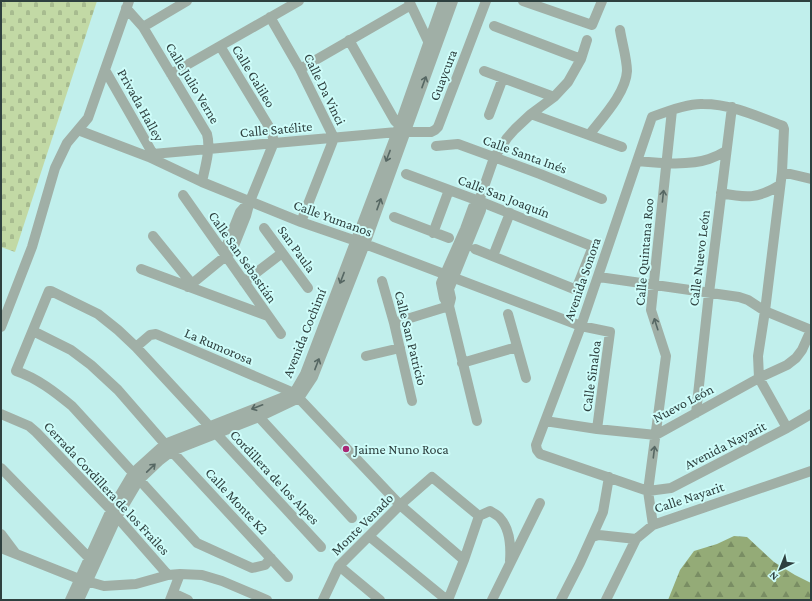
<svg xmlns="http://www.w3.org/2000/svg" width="812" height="601" viewBox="0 0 812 601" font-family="'Crimson Pro',serif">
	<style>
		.forest { fill: url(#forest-firs) }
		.cemetery { fill: url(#cemetery-stones) }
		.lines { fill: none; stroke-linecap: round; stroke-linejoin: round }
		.minor { stroke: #a0afa6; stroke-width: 10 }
		.oneway { stroke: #566763 }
		.poi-dot { fill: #a92875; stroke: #cefcf9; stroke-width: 1.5 }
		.labels { text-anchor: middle; stroke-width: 4; stroke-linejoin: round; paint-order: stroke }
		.street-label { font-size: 14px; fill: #2e403f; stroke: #cefcf9 }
		.poi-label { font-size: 14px; fill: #2e403f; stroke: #cefcf9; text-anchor: start }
	</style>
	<defs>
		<pattern id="forest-firs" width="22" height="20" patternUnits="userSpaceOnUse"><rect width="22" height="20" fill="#94ab77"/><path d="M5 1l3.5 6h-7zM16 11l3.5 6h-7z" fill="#798d63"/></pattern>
		<pattern id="cemetery-stones" width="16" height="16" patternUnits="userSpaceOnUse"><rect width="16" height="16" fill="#c2d9a5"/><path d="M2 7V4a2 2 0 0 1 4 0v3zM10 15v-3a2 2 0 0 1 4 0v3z" fill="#a7bb8f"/></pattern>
	</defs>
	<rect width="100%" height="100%" fill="#c1efec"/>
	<path class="forest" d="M734 536 747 537 774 562 795 575 811 583V600H668L680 570 694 551 717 544Z"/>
	<path class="cemetery" d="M1 1H97L15 252 1 247Z"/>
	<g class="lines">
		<path class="minor" d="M409 1 428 41
			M523 1 592 25 602 1
			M126 8 143 27 207 134C211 149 205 167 202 182
			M270 17 300 69 334 138 301 222
			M494 26 581 59
			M143 27 187 1
			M349 40 395 121 403 129
			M300 69 411 5
			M105 70 153 154
			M484 71 554 97
			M171 74 299 1
			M531 114 622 147
			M489 115 503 78
			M78 130 149 157 202 182 301 222 365 244 581 326 610 332 597 429
			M589 135C602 118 626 93 627 71 627 59 622 43 620 30
			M436 146 458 144 540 174 602 199
			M149 157 153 154 397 132H431L435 130 438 127 486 1
			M637 161C658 163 689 166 709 159 715 157 721 154 726 151
			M782 172 811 179
			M406 174 479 201 589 245 592 249 577 287 574 289 475 249
			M721 193C746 198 758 199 780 185
			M183 195 281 334
			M394 217 449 238
			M264 228 308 288
			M433 233 449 190
			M153 236 192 284
			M226 255V247L240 212 248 203
			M493 256 510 213
			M141 269 268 316
			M599 277 739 297 748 300 765 311 811 330
			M382 281 394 323 412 401
			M244 282 282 253
			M188 287 232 251 246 216 250 201 274 142 271 130 220 46
			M449 306 444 298 441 283 465 229 473 207 479 201 494 158 507 138 515 129 531 114 554 97 568 82 581 59 587 40
			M508 314 526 378
			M394 323 449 306
			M1 327 32 247 55 168 67 143 88 118 129 1
			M33 331 71 350 91 365 118 390 165 444 288 577
			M136 347 150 335 156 334 294 393 400 505 464 560
			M366 356 400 348
			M462 363 517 347
			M696 413 709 293 732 107
			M1 414 29 426 36 432 111 510 168 575
			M259 417 352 518
			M477 421 449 306 451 298 449 289 481 210 479 201
			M545 421 597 429 656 435 759 378 787 365 796 358 802 350 811 330
			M787 428 759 378 758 356 765 311 782 172 784 129 783 126C757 116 731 104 703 104 688 103 665 112 652 117L581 326 536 445 537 450 540 454 648 491 671 488 787 428 811 414
			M1 468 93 562
			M479 516 490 511C493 513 498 515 500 518 510 529 511 547 510 561
			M653 525 648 491 666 356 651 310 672 110
			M1 534 16 554
			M370 537 447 600
			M592 537 599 535 636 539 653 525 811 471
			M1 548 79 579 104 586 136 584 168 575 180 574 202 575 222 581 267 600
			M271 558 265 565 252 568 197 543 72 406C55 392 37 378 16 371L49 291H51L98 314 118 330 136 347 321 547
			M339 566 380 600
			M173 593 188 600
			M70 600 111 510 133 473 165 444 294 393 305 374 397 132 443 1
			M79 600 117 517 139 480 159 461 172 451 259 417 299 398 313 377 365 244 453 1
			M170 600 180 574
			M323 600 339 566 400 505 432 477 479 516
			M448 600 464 560 479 516
			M492 600 540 503
			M561 600 580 563 603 512 609 477
			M606 600 636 539"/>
	</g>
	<defs><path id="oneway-shaft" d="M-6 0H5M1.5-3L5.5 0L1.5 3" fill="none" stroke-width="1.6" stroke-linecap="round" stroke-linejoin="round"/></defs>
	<g class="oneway">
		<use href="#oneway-shaft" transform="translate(424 82) rotate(-70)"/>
		<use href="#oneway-shaft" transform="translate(388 156) rotate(111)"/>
		<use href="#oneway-shaft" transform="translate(663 196) rotate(-84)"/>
		<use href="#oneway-shaft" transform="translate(379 204) rotate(-70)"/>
		<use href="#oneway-shaft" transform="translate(342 278) rotate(111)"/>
		<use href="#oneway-shaft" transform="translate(656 324) rotate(-108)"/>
		<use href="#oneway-shaft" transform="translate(317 364) rotate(-69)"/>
		<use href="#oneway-shaft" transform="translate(257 407) rotate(159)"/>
		<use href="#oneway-shaft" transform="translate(654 452) rotate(-83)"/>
		<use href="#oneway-shaft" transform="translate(151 468) rotate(-44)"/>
	</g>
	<circle class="poi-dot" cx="346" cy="449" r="4"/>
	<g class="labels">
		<g class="street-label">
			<text transform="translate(443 75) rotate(-69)" y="5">Guaycura</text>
			<text transform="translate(254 76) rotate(59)" y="5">Calle Galileo</text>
			<text transform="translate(193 83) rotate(59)" y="5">Calle Julio Verne</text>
			<text transform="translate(325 89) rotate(64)" y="5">Calle Da Vinci</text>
			<text transform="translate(141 105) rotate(61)" y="5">Privada Halley</text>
			<text transform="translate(276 129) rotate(-5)" y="5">Calle Satélite</text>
			<text transform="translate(525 154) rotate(20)" y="5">Calle Santa Inés</text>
			<text transform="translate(504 196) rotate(21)" y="5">Calle San Joaquín</text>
			<text transform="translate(333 218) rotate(20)" y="5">Calle Yumanos</text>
			<text transform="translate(297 249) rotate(54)" y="5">San Paula</text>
			<text transform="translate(644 252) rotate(-85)" y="5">Calle Quintana Roo</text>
			<text transform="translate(243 257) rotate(55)" y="5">Calle San Sebastián</text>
			<text transform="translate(699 258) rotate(-83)" y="5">Calle Nuevo León</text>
			<text transform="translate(582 279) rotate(-71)" y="5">Avenida Sonora</text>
			<text transform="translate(304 333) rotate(-68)" y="5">Avenida Cochimí</text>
			<text transform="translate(411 338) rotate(76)" y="5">Calle San Patricio</text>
			<text transform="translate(219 346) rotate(23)" y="5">La Rumorosa</text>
			<text transform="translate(591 376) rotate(-82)" y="5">Calle Sinaloa</text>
			<text transform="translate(683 403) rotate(-28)" y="5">Nuevo León</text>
			<text transform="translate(725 445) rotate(-27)" y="5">Avenida Nayarit</text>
			<text transform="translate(275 477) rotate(47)" y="5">Cordillera de los Alpes</text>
			<text transform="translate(107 488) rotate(47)" y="5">Cerrada Cordillera de los Frailes</text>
			<text transform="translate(689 497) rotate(-18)" y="5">Calle Nayarit</text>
			<text transform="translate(237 501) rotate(47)" y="5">Calle Monte K2</text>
			<text transform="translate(362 524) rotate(-45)" y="5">Monte Venado</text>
		</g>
		<g class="poi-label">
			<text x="354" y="454">Jaime Nuno Roca</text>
		</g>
	</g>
	<rect width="812" height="601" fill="none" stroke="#2e403f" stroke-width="4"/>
	<g transform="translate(780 569) rotate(223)" stroke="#cefcf9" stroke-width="3" paint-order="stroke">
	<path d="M0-3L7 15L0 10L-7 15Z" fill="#2e403f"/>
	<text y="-6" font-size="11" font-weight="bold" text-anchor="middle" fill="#2e403f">N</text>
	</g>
</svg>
